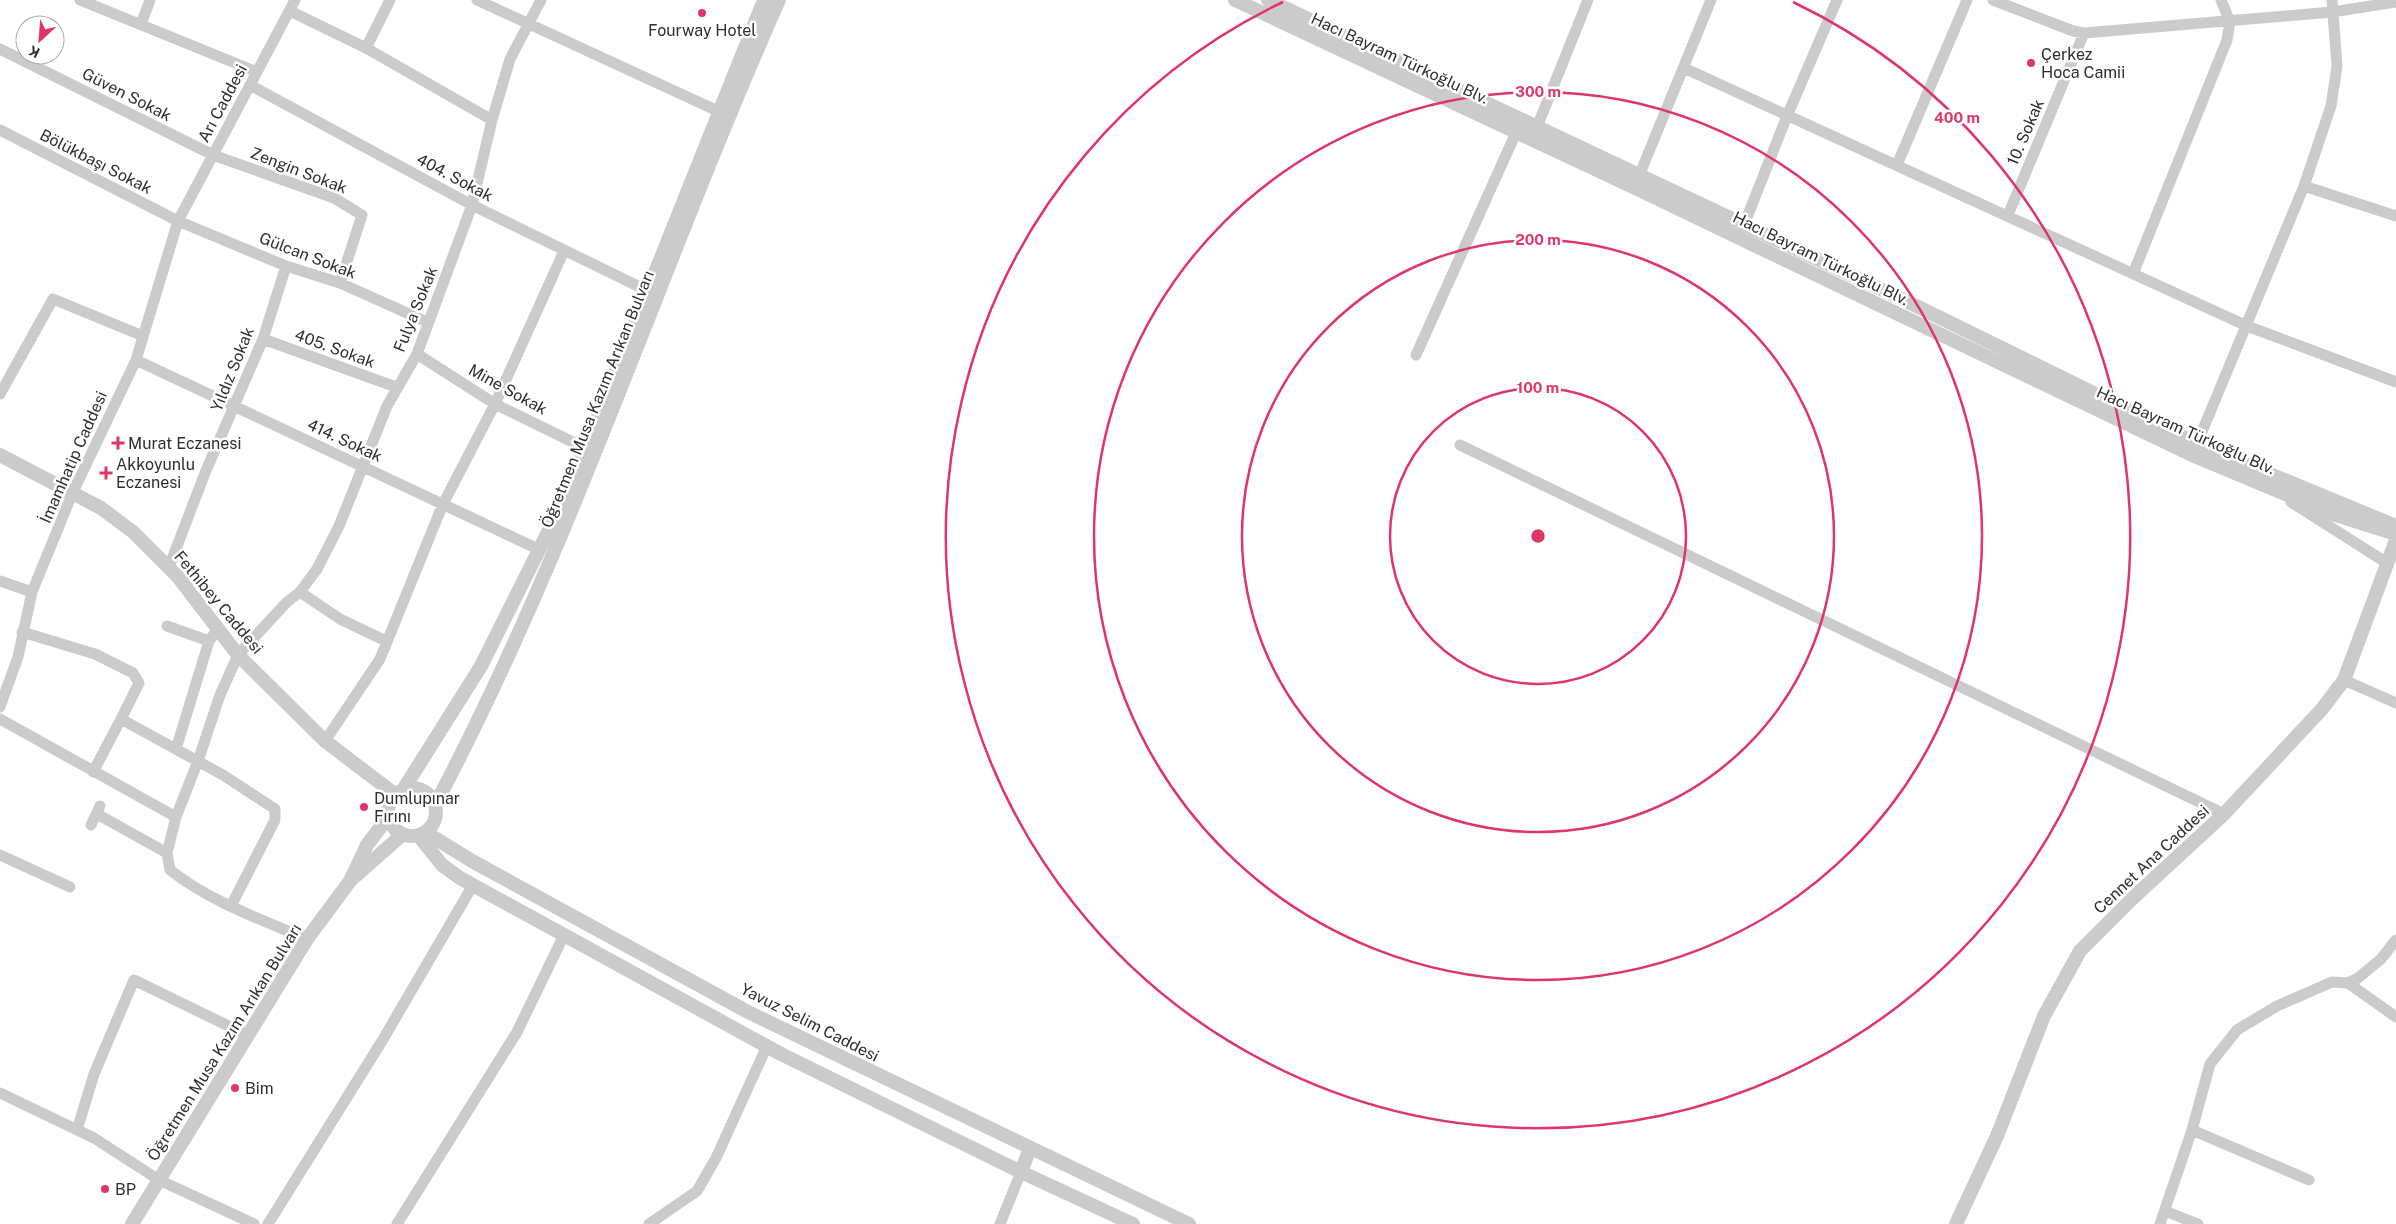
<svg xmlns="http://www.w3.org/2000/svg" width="2396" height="1224" viewBox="0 0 2396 1224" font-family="'Public Sans',sans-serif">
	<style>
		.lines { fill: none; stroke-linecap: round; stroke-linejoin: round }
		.minor { stroke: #cbcbcb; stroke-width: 11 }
		.tertiary { stroke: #cbcbcb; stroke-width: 14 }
		.ring { fill: none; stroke: #e03568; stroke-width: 2.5 }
		.poi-dot { fill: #e03568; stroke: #fff; stroke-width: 2 }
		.labels { text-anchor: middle; stroke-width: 5; stroke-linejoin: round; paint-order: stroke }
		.poi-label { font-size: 16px; fill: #2e2e2e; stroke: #fff; text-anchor: start }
		.street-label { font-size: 16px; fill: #2e2e2e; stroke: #fff }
		.centre { fill: #e03568; stroke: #fff; stroke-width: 2.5 }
		.ring-label { font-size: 15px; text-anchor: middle; font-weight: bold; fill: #e03568; stroke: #fff; stroke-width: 5; stroke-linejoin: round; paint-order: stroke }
	</style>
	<rect width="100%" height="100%" fill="#fff"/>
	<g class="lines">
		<path class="minor" d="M80 0 257 72
			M477 0 720 112
			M1993 0 2073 31 2084 33 2332 12 2396 2
			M290 11 366 48 492 120
			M141 24 150 0
			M366 48 390 0
			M0 49 213 155 334 198 362 215 340 283
			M1684 68 2247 326 2396 382
			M250 85 472 205 648 291
			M1537 127 1588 0
			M0 130 178 221 286 266 340 283 427 322
			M1897 165 1967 0
			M1639 176 1711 0
			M2304 186 2396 216
			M2008 215 2084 33
			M1744 225 1787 116 1837 0
			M2133 274 2227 40 2230 22 2221 0
			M263 339 396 387
			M417 354 495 404 585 448
			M1416 355 1519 126
			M136 360 540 550
			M0 394 53 299 143 336
			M1460 445 2224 814
			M2194 451 2304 186 2331 106 2337 66 2332 0
			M2291 502 2387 563
			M169 567 205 473 263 339 286 266
			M0 581 32 592
			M300 592 340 619 386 641
			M167 626 209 641
			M22 632 95 654 133 673 139 683 121 719
			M2344 680 2396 703
			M0 707 18 657 32 592 73 492 136 360 178 221 295 0
			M0 719 176 817
			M325 741 380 659 443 504 495 404 564 251
			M176 749 209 641 218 629
			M93 772 121 719 223 775 275 809V820L231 906
			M97 814 167 853
			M91 825 100 806
			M0 855 70 887
			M307 939C260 919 211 902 170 870L167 853 176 817 198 761 220 695 238 655 287 602 300 592 317 569 339 526 387 406 417 354 472 205 492 120 510 59 541 0
			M2348 983 2396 1017
			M0 1093 94 1138 159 1180 254 1224
			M77 1130 94 1074 134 980 247 1035
			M2192 1130 2309 1180
			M2165 1211 2198 1224
			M268 1224 382 1041 473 885
			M397 1224 517 1032 564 935
			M649 1224 697 1191 716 1158 767 1046
			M1000 1224 1021 1172
			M2160 1224 2192 1130 2210 1064 2237 1030 2277 1006 2332 982 2348 983 2358 978 2381 959 2396 940"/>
		<path class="tertiary" d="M1235 0 1633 187 2192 455 2333 514 2396 534
			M1268 0 1906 301 2197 444 2396 526
			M0 455 101 508 133 532 178 577 238 655 325 741 396 795
			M388 812a24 24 0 1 1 48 0a24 24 0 1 1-48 0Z
			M403 790 481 666 565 498 764 0
			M435 805C572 547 660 267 779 0
			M425 832 472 861 748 1012 1189 1224
			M418 835 442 865 460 878 781 1054 1021 1172 1133 1224
			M352 879 403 834
			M1021 1172 1030 1148
			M132 1224 307 939 350 881 367 845 389 816
			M1956 1224 1997 1136 2044 1016 2080 951 2135 896 2224 814 2322 709 2344 680 2396 540"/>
	</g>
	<g class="ring">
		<circle cx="1538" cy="536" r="148"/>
		<circle cx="1538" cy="536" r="296"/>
		<circle cx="1538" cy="536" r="444"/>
		<path d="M1793 2A592 592 0 1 1 1283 2"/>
	</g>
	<g class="poi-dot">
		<circle cx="702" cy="13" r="5"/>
		<circle cx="2031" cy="63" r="5"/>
		<path d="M115.5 435.5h5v5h5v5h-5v5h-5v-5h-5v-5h5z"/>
		<path d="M103.5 465.5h5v5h5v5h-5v5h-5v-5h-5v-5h5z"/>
		<circle cx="364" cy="807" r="5"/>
		<circle cx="235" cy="1088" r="5"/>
		<circle cx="105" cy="1189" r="5"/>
	</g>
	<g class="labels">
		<g class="poi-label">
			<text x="702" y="36" text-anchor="middle">Fourway Hotel</text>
			<text x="2041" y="60">Çerkez<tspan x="2041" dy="18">Hoca Camii</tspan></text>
			<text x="128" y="449">Murat Eczanesi</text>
			<text x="116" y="470">Akkoyunlu<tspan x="116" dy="18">Eczanesi</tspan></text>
			<text x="374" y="804">Dumlupınar<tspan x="374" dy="18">Fırını</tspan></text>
			<text x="245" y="1094">Bim</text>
			<text x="115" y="1195">BP</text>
		</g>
		<g class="street-label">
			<text transform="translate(1400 58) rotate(25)" y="6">Hacı Bayram Türkoğlu Blv.</text>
			<text transform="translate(127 94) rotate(27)" y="6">Güven Sokak</text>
			<text transform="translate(222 103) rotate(-62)" y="6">Arı Caddesi</text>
			<text transform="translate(2025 132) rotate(-67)" y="6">10. Sokak</text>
			<text transform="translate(96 161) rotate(27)" y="6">Bölükbaşı Sokak</text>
			<text transform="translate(299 170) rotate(21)" y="6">Zengin Sokak</text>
			<text transform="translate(455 177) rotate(28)" y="6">404. Sokak</text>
			<text transform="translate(308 255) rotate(21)" y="6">Gülcan Sokak</text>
			<text transform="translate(1821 258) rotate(26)" y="6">Hacı Bayram Türkoğlu Blv.</text>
			<text transform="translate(415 309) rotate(-68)" y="6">Fulya Sokak</text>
			<text transform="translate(335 348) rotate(20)" y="6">405. Sokak</text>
			<text transform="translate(232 369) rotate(-68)" y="6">Yıldız Sokak</text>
			<text transform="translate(508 389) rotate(29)" y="6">Mine Sokak</text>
			<text transform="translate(597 399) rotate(-68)" y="6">Öğretmen Musa Kazım Arıkan Bulvarı</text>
			<text transform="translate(2186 430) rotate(24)" y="6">Hacı Bayram Türkoğlu Blv.</text>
			<text transform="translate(345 440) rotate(25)" y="6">414. Sokak</text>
			<text transform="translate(73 457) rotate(-66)" y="6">İmamhatip Caddesi</text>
			<text transform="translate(219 602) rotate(50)" y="6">Fethibey Caddesi</text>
			<text transform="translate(2151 859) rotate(-43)" y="6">Cennet Ana Caddesi</text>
			<text transform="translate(810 1022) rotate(27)" y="6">Yavuz Selim Caddesi</text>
			<text transform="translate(224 1042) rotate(-58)" y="6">Öğretmen Musa Kazım Arıkan Bulvarı</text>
		</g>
	</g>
	<circle cx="1538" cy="536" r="8" class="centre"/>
	<g class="ring-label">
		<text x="1538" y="97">300 m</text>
		<text x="1957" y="123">400 m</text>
		<text x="1538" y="245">200 m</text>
		<text x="1538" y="393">100 m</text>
	</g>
	<g transform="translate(40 40) rotate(206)"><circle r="24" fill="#ffffff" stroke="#ababab"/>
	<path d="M0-4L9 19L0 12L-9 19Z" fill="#e03568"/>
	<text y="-8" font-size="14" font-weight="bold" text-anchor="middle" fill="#2e2e2e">K</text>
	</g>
</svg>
